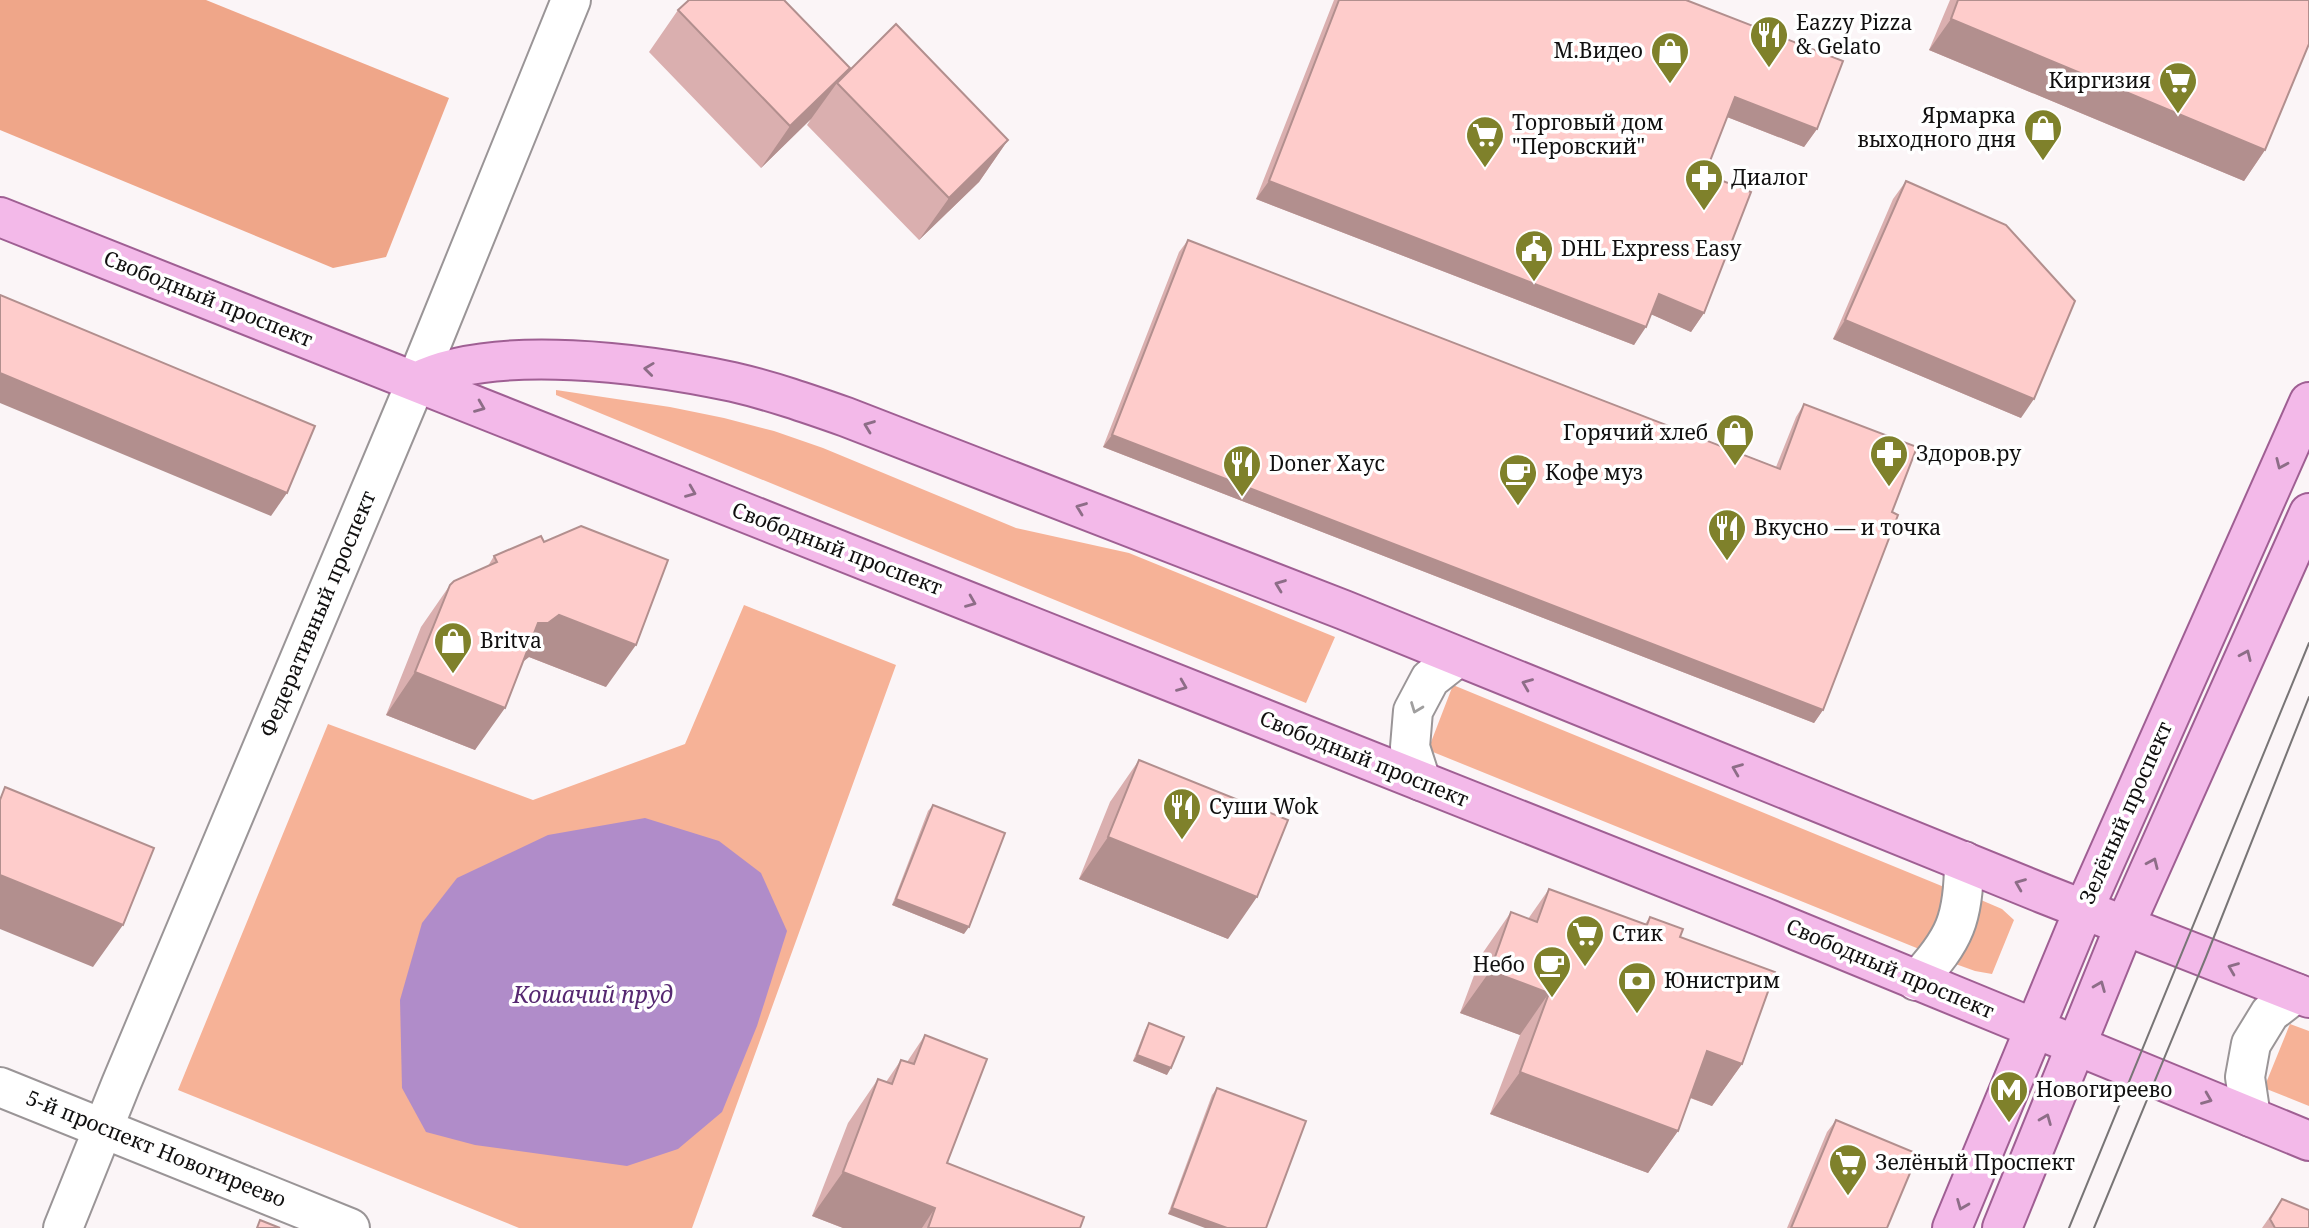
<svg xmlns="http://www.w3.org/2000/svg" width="2309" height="1228" viewBox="0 0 2309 1228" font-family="'Noto Serif',serif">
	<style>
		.green { fill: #f6b297 }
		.forest { fill: #efa689 }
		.water { fill: #b08cc9 }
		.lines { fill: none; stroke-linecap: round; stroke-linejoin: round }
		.minor-casing { stroke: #9a9597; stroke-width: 42 }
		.major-casing { stroke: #9f5f93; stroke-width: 42 }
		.minor { stroke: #fff; stroke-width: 38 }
		.major { stroke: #f3b9e9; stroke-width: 38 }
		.tram { stroke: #787576; stroke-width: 2 }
		.wall { fill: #daafaf }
		.shaded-wall { fill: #b28f8e }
		.building { fill: #fecccb; stroke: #b28f8e; stroke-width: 2 }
		.oneway { stroke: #8d6d87 }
		.oneway2 { stroke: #a09f9f }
		.labels { text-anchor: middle; stroke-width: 7; stroke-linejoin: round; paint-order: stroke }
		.poi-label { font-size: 21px; fill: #111010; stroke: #fff; text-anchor: start }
		.street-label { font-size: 21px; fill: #111010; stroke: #fff }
		.water-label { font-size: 23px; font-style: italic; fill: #562871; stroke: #fff }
	</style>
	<rect width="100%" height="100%" fill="#fbf5f7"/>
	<path class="green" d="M556 390 670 407 724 418 774 431 823 448 1016 528 1129 553 1335 637 1306 703 556 395Z
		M744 605 896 665 692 1228H519L178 1090 328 724 533 800 685 744Z
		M1453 685 1949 889 1943 923 1924 951 1428 750Z
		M1974 897 2002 909 2014 920 1992 974 1975 971 1950 962Z
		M2290 1024 2309 1031V1106L2264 1088Z"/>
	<path class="forest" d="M0 0H206L449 98 386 257 333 268 0 130Z"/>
	<path class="water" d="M645 818 719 841 761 873 787 931 757 1026 722 1112 678 1149 627 1166 475 1145 426 1132 402 1088 400 1000 422 923 457 878 548 835Z"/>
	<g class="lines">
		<defs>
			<path id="minor" d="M1421 781 1410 747 1413 711 1430 679 1458 657
				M1916 981C1955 940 1964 918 1964 861
				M0 1087 350 1228
				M2251 1117 2245 1077 2251 1044 2270 1013 2296 993
				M63 1228 121 1084 416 382 571 0"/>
			<path id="major" d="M0 217 1761 916 2309 1141
				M416 382C495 342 648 364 733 382 772 391 809 404 846 417L1344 610 2044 894 2309 998
				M1952 1228 2084 909 2309 402
				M2002 1228 2125 925 2309 513"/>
		</defs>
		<use href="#minor" class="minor-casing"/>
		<use href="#major" class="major-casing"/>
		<use href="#minor" class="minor"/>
		<use href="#major" class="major"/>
		<path class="tram" d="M2069 1228 2309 643
			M2094 1228 2206 957 2309 697"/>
	</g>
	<path class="wall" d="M1334 0H1686L1817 129 1804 147 1727 117 1705 174 1704 313 1691 332 1651 314 1634 345 1256 199Z
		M1950 0H2309L2265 150 2244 181 1929 50Z
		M678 10 846 73 1008 140 979 182 919 240 807 125 811 119 761 168 649 52Z
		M1906 181 2021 418 1833 339 1893 199Z
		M1188 240 1776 467 1796 417 1804 404 1892 512 1823 710 1814 723 1103 447 1179 252Z
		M494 556 606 687 529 657 522 662 475 750 386 715 421 627 450 585 488 566Z
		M1139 760 1228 939 1079 879 1110 802Z
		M933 805 964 934 892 905 928 811Z
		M1549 889 1645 924 1650 917 1680 937 1742 1064 1712 1106 1690 1098 1678 1131 1648 1173 1490 1114 1520 1035 1460 1013 1482 954 1511 912 1528 919Z
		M1149 1023 1167 1075 1133 1061 1145 1030Z
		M925 1035 947 1163 1080 1228H843L812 1216 848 1123 878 1079 886 1082 901 1060 907 1062Z
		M1217 1088 1266 1228 1168 1214 1212 1095Z
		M1836 1120 1887 1228H1787L1827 1132Z
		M2282 1199 2309 1228H2262Z"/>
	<path class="shaded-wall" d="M1951 19 2265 150 2244 181 1929 50Z
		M850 68 838 84 837 83 811 119 761 168 790 126Z
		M1735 97 1817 129 1804 147 1722 115Z
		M1008 140 979 182 919 240 949 198Z
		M1269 181 1646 327 1634 345 1256 199Z
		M1659 294 1704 313 1691 332 1646 312Z
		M1845 320 2034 399 2021 418 1833 339Z
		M0 373 287 493 271 516 0 403Z
		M1112 435 1823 710 1814 723 1103 447Z
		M559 615 636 645 606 687 529 657 519 665 538 623Z
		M415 672 505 708 475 750 386 715Z
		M1108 837 1257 897 1228 939 1079 879Z
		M0 875 123 925 93 967 0 929Z
		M896 899 969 927 964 934 892 905Z
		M1490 971 1549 993 1520 1035 1460 1013Z
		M1707 1051 1742 1064 1712 1106 1678 1093Z
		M1137 1055 1171 1068 1167 1075 1133 1061Z
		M1520 1072 1678 1131 1648 1173 1490 1114Z
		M843 1172 935 1208 922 1228H843L812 1216Z
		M1172 1208 1227 1228H1205L1168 1214Z"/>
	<path class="building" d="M689 0H784L850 68 790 126 678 10Z
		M1339 0H1686L1843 61 1817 129 1735 97 1705 174 1751 192 1704 313 1659 294 1646 327 1269 181Z
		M1958 0H2309V44L2265 150 1951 19Z
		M896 24 1008 140 949 198 837 83Z
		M1906 181 2006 225 2075 301 2034 399 1845 320Z
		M1188 240 1780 469 1804 404 1917 447 1892 512 1898 515 1823 710 1112 435Z
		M0 295 315 426 287 493 0 373Z
		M581 526 668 560 636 645 559 615 548 623H538L505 708 415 672 450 585 454 581 497 562 494 556 541 536 544 542Z
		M1139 760 1288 820 1257 897 1108 837Z
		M5 787 154 848 123 925 0 875V800Z
		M933 805 1005 833 969 927 896 899Z
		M1549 889 1647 925 1650 917 1683 929 1680 937 1775 972 1742 1064 1707 1051 1678 1131 1520 1072 1549 993 1490 971 1511 912 1537 922Z
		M1149 1023 1184 1037 1171 1068 1137 1055Z
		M925 1035 987 1059 947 1163 1084 1217 1080 1228H928L935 1208 843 1172 878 1079 892 1084 901 1060 914 1064Z
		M1217 1088 1306 1121 1266 1228H1227L1172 1208Z
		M1836 1120 1918 1154 1887 1228H1791Z
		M2282 1199 2309 1210V1228H2275L2270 1219Z
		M260 1220 280 1228H257Z"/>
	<defs><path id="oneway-chevron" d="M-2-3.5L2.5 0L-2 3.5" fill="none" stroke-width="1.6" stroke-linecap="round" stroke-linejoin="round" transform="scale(1.75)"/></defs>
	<g class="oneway">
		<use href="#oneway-chevron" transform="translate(649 369) rotate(-173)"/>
		<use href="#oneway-chevron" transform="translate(480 407) rotate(22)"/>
		<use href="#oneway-chevron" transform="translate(869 426) rotate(-159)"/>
		<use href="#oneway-chevron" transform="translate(2281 464) rotate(114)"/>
		<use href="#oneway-chevron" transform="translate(691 492) rotate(22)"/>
		<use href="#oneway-chevron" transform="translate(1081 508) rotate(-159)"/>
		<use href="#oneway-chevron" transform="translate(1280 585) rotate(-159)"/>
		<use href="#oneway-chevron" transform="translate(971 602) rotate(22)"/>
		<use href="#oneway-chevron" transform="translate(2246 655) rotate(-66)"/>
		<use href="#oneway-chevron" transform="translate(1527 684) rotate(-158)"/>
		<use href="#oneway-chevron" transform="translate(1182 686) rotate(22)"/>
		<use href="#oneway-chevron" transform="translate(1737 769) rotate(-158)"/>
		<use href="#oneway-chevron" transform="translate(2153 863) rotate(-66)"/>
		<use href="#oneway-chevron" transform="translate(2020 884) rotate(-158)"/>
		<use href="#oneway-chevron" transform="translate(2233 968) rotate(-158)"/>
		<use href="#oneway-chevron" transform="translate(2100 986) rotate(-68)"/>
		<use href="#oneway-chevron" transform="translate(2207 1099) rotate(22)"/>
		<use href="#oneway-chevron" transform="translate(2046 1119) rotate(-68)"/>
		<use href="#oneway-chevron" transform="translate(1962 1205) rotate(112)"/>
	</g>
	<use class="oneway2" href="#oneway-chevron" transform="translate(1416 708) rotate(111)"/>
	<defs>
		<symbol id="restaurant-pin" viewBox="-11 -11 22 30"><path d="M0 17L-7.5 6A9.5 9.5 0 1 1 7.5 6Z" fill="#7f812b" stroke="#fff"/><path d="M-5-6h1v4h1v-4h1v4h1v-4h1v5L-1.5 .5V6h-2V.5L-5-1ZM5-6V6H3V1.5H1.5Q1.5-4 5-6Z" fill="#fff"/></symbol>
		<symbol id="shop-pin" viewBox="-11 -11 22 30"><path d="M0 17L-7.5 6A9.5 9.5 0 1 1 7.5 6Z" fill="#7f812b" stroke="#fff"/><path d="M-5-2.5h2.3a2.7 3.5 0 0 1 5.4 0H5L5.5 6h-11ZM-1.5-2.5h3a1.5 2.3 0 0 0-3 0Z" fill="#fff"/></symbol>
		<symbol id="supermarket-pin" viewBox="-11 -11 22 30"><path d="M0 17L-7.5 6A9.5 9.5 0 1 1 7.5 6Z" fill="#7f812b" stroke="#fff"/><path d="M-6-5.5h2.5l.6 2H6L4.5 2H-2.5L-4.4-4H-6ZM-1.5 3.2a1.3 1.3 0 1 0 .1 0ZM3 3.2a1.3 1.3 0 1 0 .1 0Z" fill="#fff"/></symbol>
		<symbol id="pharmacy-pin" viewBox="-11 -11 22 30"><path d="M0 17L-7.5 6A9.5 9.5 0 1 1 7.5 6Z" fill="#7f812b" stroke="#fff"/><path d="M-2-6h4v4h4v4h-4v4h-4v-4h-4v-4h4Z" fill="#fff"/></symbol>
		<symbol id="civic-pin" viewBox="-11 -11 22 30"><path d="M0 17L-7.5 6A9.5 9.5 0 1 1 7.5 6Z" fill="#7f812b" stroke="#fff"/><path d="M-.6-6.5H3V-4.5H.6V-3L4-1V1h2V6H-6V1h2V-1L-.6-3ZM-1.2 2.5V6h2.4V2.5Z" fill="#fff"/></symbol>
		<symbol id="cafe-pin" viewBox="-11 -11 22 30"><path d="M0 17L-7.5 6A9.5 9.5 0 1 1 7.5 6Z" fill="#7f812b" stroke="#fff"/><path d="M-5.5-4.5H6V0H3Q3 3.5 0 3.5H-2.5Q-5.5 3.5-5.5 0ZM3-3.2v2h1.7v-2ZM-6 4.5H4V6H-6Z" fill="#fff"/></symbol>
		<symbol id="bank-pin" viewBox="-11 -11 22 30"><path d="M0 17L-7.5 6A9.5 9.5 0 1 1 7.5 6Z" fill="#7f812b" stroke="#fff"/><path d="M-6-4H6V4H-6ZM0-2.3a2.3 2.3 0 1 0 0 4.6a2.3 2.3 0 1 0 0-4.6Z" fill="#fff"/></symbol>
		<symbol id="metro-pin" viewBox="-11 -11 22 30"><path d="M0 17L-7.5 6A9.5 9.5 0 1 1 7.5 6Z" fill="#7f812b" stroke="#fff"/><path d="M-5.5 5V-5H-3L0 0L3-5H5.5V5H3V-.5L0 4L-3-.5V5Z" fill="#fff"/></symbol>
	</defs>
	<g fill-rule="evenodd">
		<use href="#restaurant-pin" x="1747" y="13" width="44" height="60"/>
		<use href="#shop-pin" x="1648" y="29" width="44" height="60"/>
		<use href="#supermarket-pin" x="2156" y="59" width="44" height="60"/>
		<use href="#shop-pin" x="2021" y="106" width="44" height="60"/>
		<use href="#supermarket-pin" x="1463" y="113" width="44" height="60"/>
		<use href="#pharmacy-pin" x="1682" y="156" width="44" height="60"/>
		<use href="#civic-pin" x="1512" y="227" width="44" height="60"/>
		<use href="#shop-pin" x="1713" y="411" width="44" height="60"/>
		<use href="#pharmacy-pin" x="1867" y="432" width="44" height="60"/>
		<use href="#restaurant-pin" x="1220" y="442" width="44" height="60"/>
		<use href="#cafe-pin" x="1496" y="451" width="44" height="60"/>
		<use href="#restaurant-pin" x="1705" y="506" width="44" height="60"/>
		<use href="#shop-pin" x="431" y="619" width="44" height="60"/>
		<use href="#restaurant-pin" x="1160" y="785" width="44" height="60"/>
		<use href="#supermarket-pin" x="1563" y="912" width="44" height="60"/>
		<use href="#cafe-pin" x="1530" y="943" width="44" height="60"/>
		<use href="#bank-pin" x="1615" y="959" width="44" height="60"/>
		<use href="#metro-pin" x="1987" y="1068" width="44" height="60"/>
		<use href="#supermarket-pin" x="1826" y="1141" width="44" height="60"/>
	</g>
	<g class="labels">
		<g class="poi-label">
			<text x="1796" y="30">Eazzy Pizza<tspan x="1796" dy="24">&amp; Gelato</tspan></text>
			<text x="1643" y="58" text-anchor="end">М.Видео</text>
			<text x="2151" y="88" text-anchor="end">Киргизия</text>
			<text x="2016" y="123" text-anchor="end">Ярмарка<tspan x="2016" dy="24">выходного дня</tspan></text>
			<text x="1512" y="130">Торговый дом<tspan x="1512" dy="24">"Перовский"</tspan></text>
			<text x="1731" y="185">Диалог</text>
			<text x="1561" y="256">DHL Express Easy</text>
			<text x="1708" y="440" text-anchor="end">Горячий хлеб</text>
			<text x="1916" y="461">Здоров.ру</text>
			<text x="1269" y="471">Doner Хаус</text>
			<text x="1545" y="480">Кофе муз</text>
			<text x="1754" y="535">Вкусно — и точка</text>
			<text x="480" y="648">Britva</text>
			<text x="1209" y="814">Суши Wok</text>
			<text x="1612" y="941">Стик</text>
			<text x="1525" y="972" text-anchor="end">Небо</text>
			<text x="1664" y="988">Юнистрим</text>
			<text x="2036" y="1097">Новогиреево</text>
			<text x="1875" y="1170">Зелёный Проспект</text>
		</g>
		<g class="street-label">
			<text transform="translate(208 299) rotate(22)" y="7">Свободный проспект</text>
			<text transform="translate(837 549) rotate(21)" y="7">Свободный проспект</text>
			<text transform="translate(318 614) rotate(-67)" y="7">Федеративный проспект</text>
			<text transform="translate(1364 759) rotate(22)" y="7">Свободный проспект</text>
			<text transform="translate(2126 813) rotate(-66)" y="7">Зелёный проспект</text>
			<text transform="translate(1890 969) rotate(23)" y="7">Свободный проспект</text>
			<text transform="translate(156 1149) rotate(22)" y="7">5-й проспект Новогиреево</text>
		</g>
		<g class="water-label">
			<text x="593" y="1003">Кошачий пруд</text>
		</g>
	</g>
</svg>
